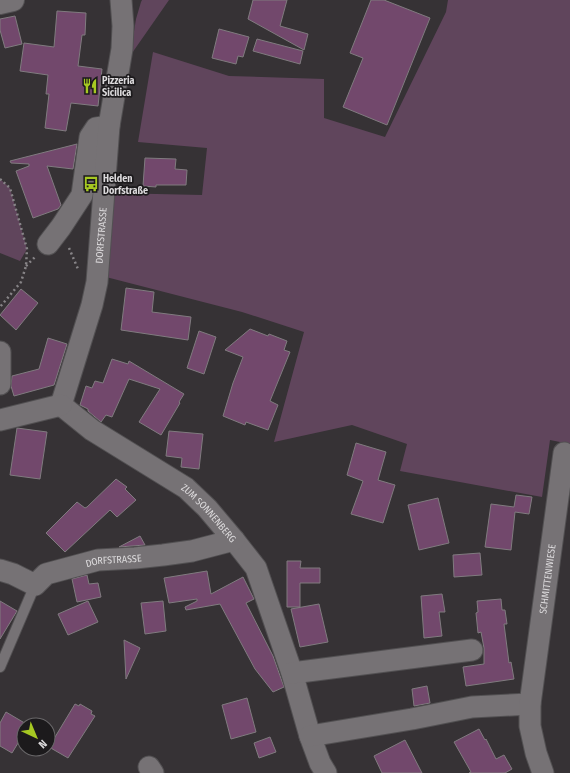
<svg xmlns="http://www.w3.org/2000/svg" width="570" height="773" viewBox="0 0 570 773" font-family="'Fira Sans Condensed',sans-serif">
	<style>
		.green { fill: #60455c }
		.building { fill: #72486c; stroke: #807b7f }
		.lines { fill: none; stroke-linecap: round; stroke-linejoin: round }
		.service-casing { stroke: #525052; stroke-width: 12 }
		.minor-casing { stroke: #525052; stroke-width: 23 }
		.secondary-casing { stroke: #525052; stroke-width: 24 }
		.path { stroke: #878487; stroke-width: 2.5; stroke-dasharray: 2 3; stroke-linecap: butt }
		.service { stroke: #767275; stroke-width: 10 }
		.minor { stroke: #767275; stroke-width: 21 }
		.secondary { stroke: #767275; stroke-width: 22 }
		.labels { text-anchor: middle; stroke-width: 3.5; stroke-linejoin: round; paint-order: stroke }
		.poi-label { font-size: 10px; font-weight: bold; fill: #dcdadc; stroke: #1c1a1c; text-anchor: start }
		.street-label { font-size: 10px; fill: #dcdadc; stroke: #1c1a1c }
	</style>
	<rect width="100%" height="100%" fill="#363235"/>
	<path class="green" d="M142 0H169L130 56 136 19 141 2Z
		M448 0H570V444L550 440 542 497 400 471 407 444 352 425 274 442 304 332 242 312 106 277 111 193 202 195 207 148 138 142 153 52 229 76 324 79V118L385 137 446 12Z
		M0 179 10 188 27 249 20 261 0 253Z"/>
	<path class="building" d="M253 0H287L280 26 308 34 304 50 248 19Z
		M371 0H384L430 18 387 125 343 107 363 58 350 53Z
		M57 11 86 13 85 35H82L78 66 102 69 98 106 71 103 66 131 45 128 49 94H46L48 75 20 71 24 43 54 47Z
		M15 16 22 44 5 48 0 30V19Z
		M219 29 249 37 243 57 238 56 236 64 212 58Z
		M257 39 303 51 300 64 253 51Z
		M77 144 73 169 47 166 61 205 58 209 33 218 16 171 29 166V164L11 163 10 161Z
		M145 158 176 159 175 169 187 170 186 185H156V187L143 186Z
		M126 288 154 292 152 312 191 317 188 340 121 330Z
		M21 289 38 303 16 330 0 315Z
		M250 329 268 336 269 334 287 341 284 350 290 352 270 401 278 405 268 430 246 422 245 425 223 416 233 383 243 357 225 350Z
		M199 331 216 337 204 374 187 368Z
		M48 338 67 344 54 385 14 396 11 386 12 376 39 369Z
		M112 359 128 364 129 361 184 394 179 402 180 403 161 435 139 422 160 389 129 379 112 417 106 415 101 422 88 411V409L80 405 86 386 92 388 95 381 103 383Z
		M17 428 47 432 40 479 10 475Z
		M169 431 203 434 199 469 181 467 182 458 166 456Z
		M356 443 386 452 378 480 395 485 383 523 351 514 363 481 347 475Z
		M116 479 127 487 125 489 136 500 117 517 110 510 65 552 46 533 77 502 85 508 87 507Z
		M516 495 532 497 529 514 515 512 511 550 485 547 491 504 514 507Z
		M438 498 449 543 419 550 408 505Z
		M140 536 145 545 119 547Z
		M480 553 482 575 454 577 453 555Z
		M287 561H301L300 568H320V583H300V607H287Z
		M207 571 211 594 243 577 254 599 246 603 273 656 284 687 273 692 255 669 220 604 186 610 185 607 197 601V599L169 603 164 578Z
		M87 575 89 584 98 583 101 597 77 602 72 579Z
		M442 594 445 612H439L442 636 424 638 421 596Z
		M501 599 502 610H505L507 624H504L509 663 511 662 514 679 466 686 463 667 484 664V648L481 632 478 633 476 613 478 612 477 601Z
		M0 601 17 611 0 639Z
		M88 601 98 622 68 635 58 614Z
		M163 601 166 631 145 634 141 603Z
		M319 604 328 642 300 647 291 609Z
		M124 640 140 648 126 679Z
		M427 686 430 703 414 706 412 689Z
		M247 698 256 732 231 739 222 705Z
		M75 704 79 706 80 704 92 711 91 714 95 716 68 758 49 747Z
		M6 712 28 725H24V733L12 753 0 746V723Z
		M479 729 485 740 486 739 496 759 504 755 512 769 505 773H469L471 772 454 742Z
		M270 737 276 752 259 758 254 743Z
		M405 740 422 773H382L374 756Z"/>
	<g class="lines">
		<defs>
			<path id="service" d="M0 667 35 585"/>
			<g id="minor">
				<path d="M48 244 61 227 82 195 90 137 96 128 109 126"/>
				<path d="M0 352V384"/>
				<path id="s1" d="M61 405 92 430 186 488 207 508 234 540 256 568 292 673 310 736 320 763 326 773"/>
				<path id="s2" d="M61 405 92 305 97 282 109 126 122 49 123 26 121 0"/>
				<path d="M0 420 61 405"/>
				<path id="s3" d="M0 570 13 574 35 585 46 574 98 560 135 558 163 555 192 551 234 540"/>
				<path d="M292 673 472 650"/>
				<path d="M310 736 412 719 472 707 530 704"/>
				<path d="M149 767 153 773"/>
				<path id="s4" d="M543 773 536 753 530 726V704L564 453"/>
			</g>
			<path id="secondary" d="M0 3 13 0"/>
		</defs>
		<use href="#service" class="service-casing"/>
		<use href="#minor" class="minor-casing"/>
		<use href="#secondary" class="secondary-casing"/>
		<path class="path" d="M0 179 10 188 27 249 26 266 21 282 0 307
			M69 248 78 269
			M26 266 35 257"/>
		<use href="#service" class="service"/>
		<use href="#minor" class="minor"/>
		<use href="#secondary" class="secondary"/>
	</g>
	<defs>
		<symbol id="restaurant-bare" viewBox="-9 -9 18 18"><path d="M-5-6h1v4h1v-4h1v4h1v-4h1v5L-1.5 .5V6h-2V.5L-5-1ZM5-6V6H3V1.5H1.5Q1.5-4 5-6Z" fill="#a6c822" stroke="#1c1a1c" stroke-width="2.5" paint-order="stroke"/></symbol>
		<symbol id="bus-bare" viewBox="-9 -9 18 18"><path d="M-5-6H5V4H4V6H2V4H-2V6H-4V4H-5ZM-3.5-4V0h7V-4ZM-3.5 1.2v1.5H-2V1.2ZM2 1.2v1.5H3.5V1.2Z" fill="#a6c822" stroke="#1c1a1c" stroke-width="2.5" paint-order="stroke"/></symbol>
	</defs>
	<g fill-rule="evenodd">
		<use href="#restaurant-bare" x="79" y="75" width="22" height="22"/>
		<use href="#bus-bare" x="80" y="173" width="22" height="22"/>
	</g>
	<g class="labels">
		<g class="poi-label">
			<text x="102" y="84">Pizzeria<tspan x="102" dy="12">Sicilica</tspan></text>
			<text x="103" y="182">Helden<tspan x="103" dy="12">Dorfstraße</tspan></text>
		</g>
		<g class="street-label">
			<text dy="4" stroke="none"><textPath href="#s2" startOffset="175">DORFSTRASSE</textPath></text>
			<text dy="4" stroke="none"><textPath href="#s1" startOffset="184">ZUM SONNENBERG</textPath></text>
			<text dy="4" stroke="none"><textPath href="#s3" startOffset="123">DORFSTRASSE</textPath></text>
			<text dy="4" stroke="none"><textPath href="#s4" startOffset="197">SCHMITTENWIESE</textPath></text>
		</g>
	</g>
	<g transform="translate(36 737) rotate(136)"><circle r="19" fill="#1c1a1c" stroke="#696769"/>
	<path d="M0-3L7 15L0 10L-7 15Z" fill="#a6c822"/>
	<text y="-6" font-size="11" font-weight="bold" text-anchor="middle" fill="#dcdadc">N</text>
	</g>
</svg>
